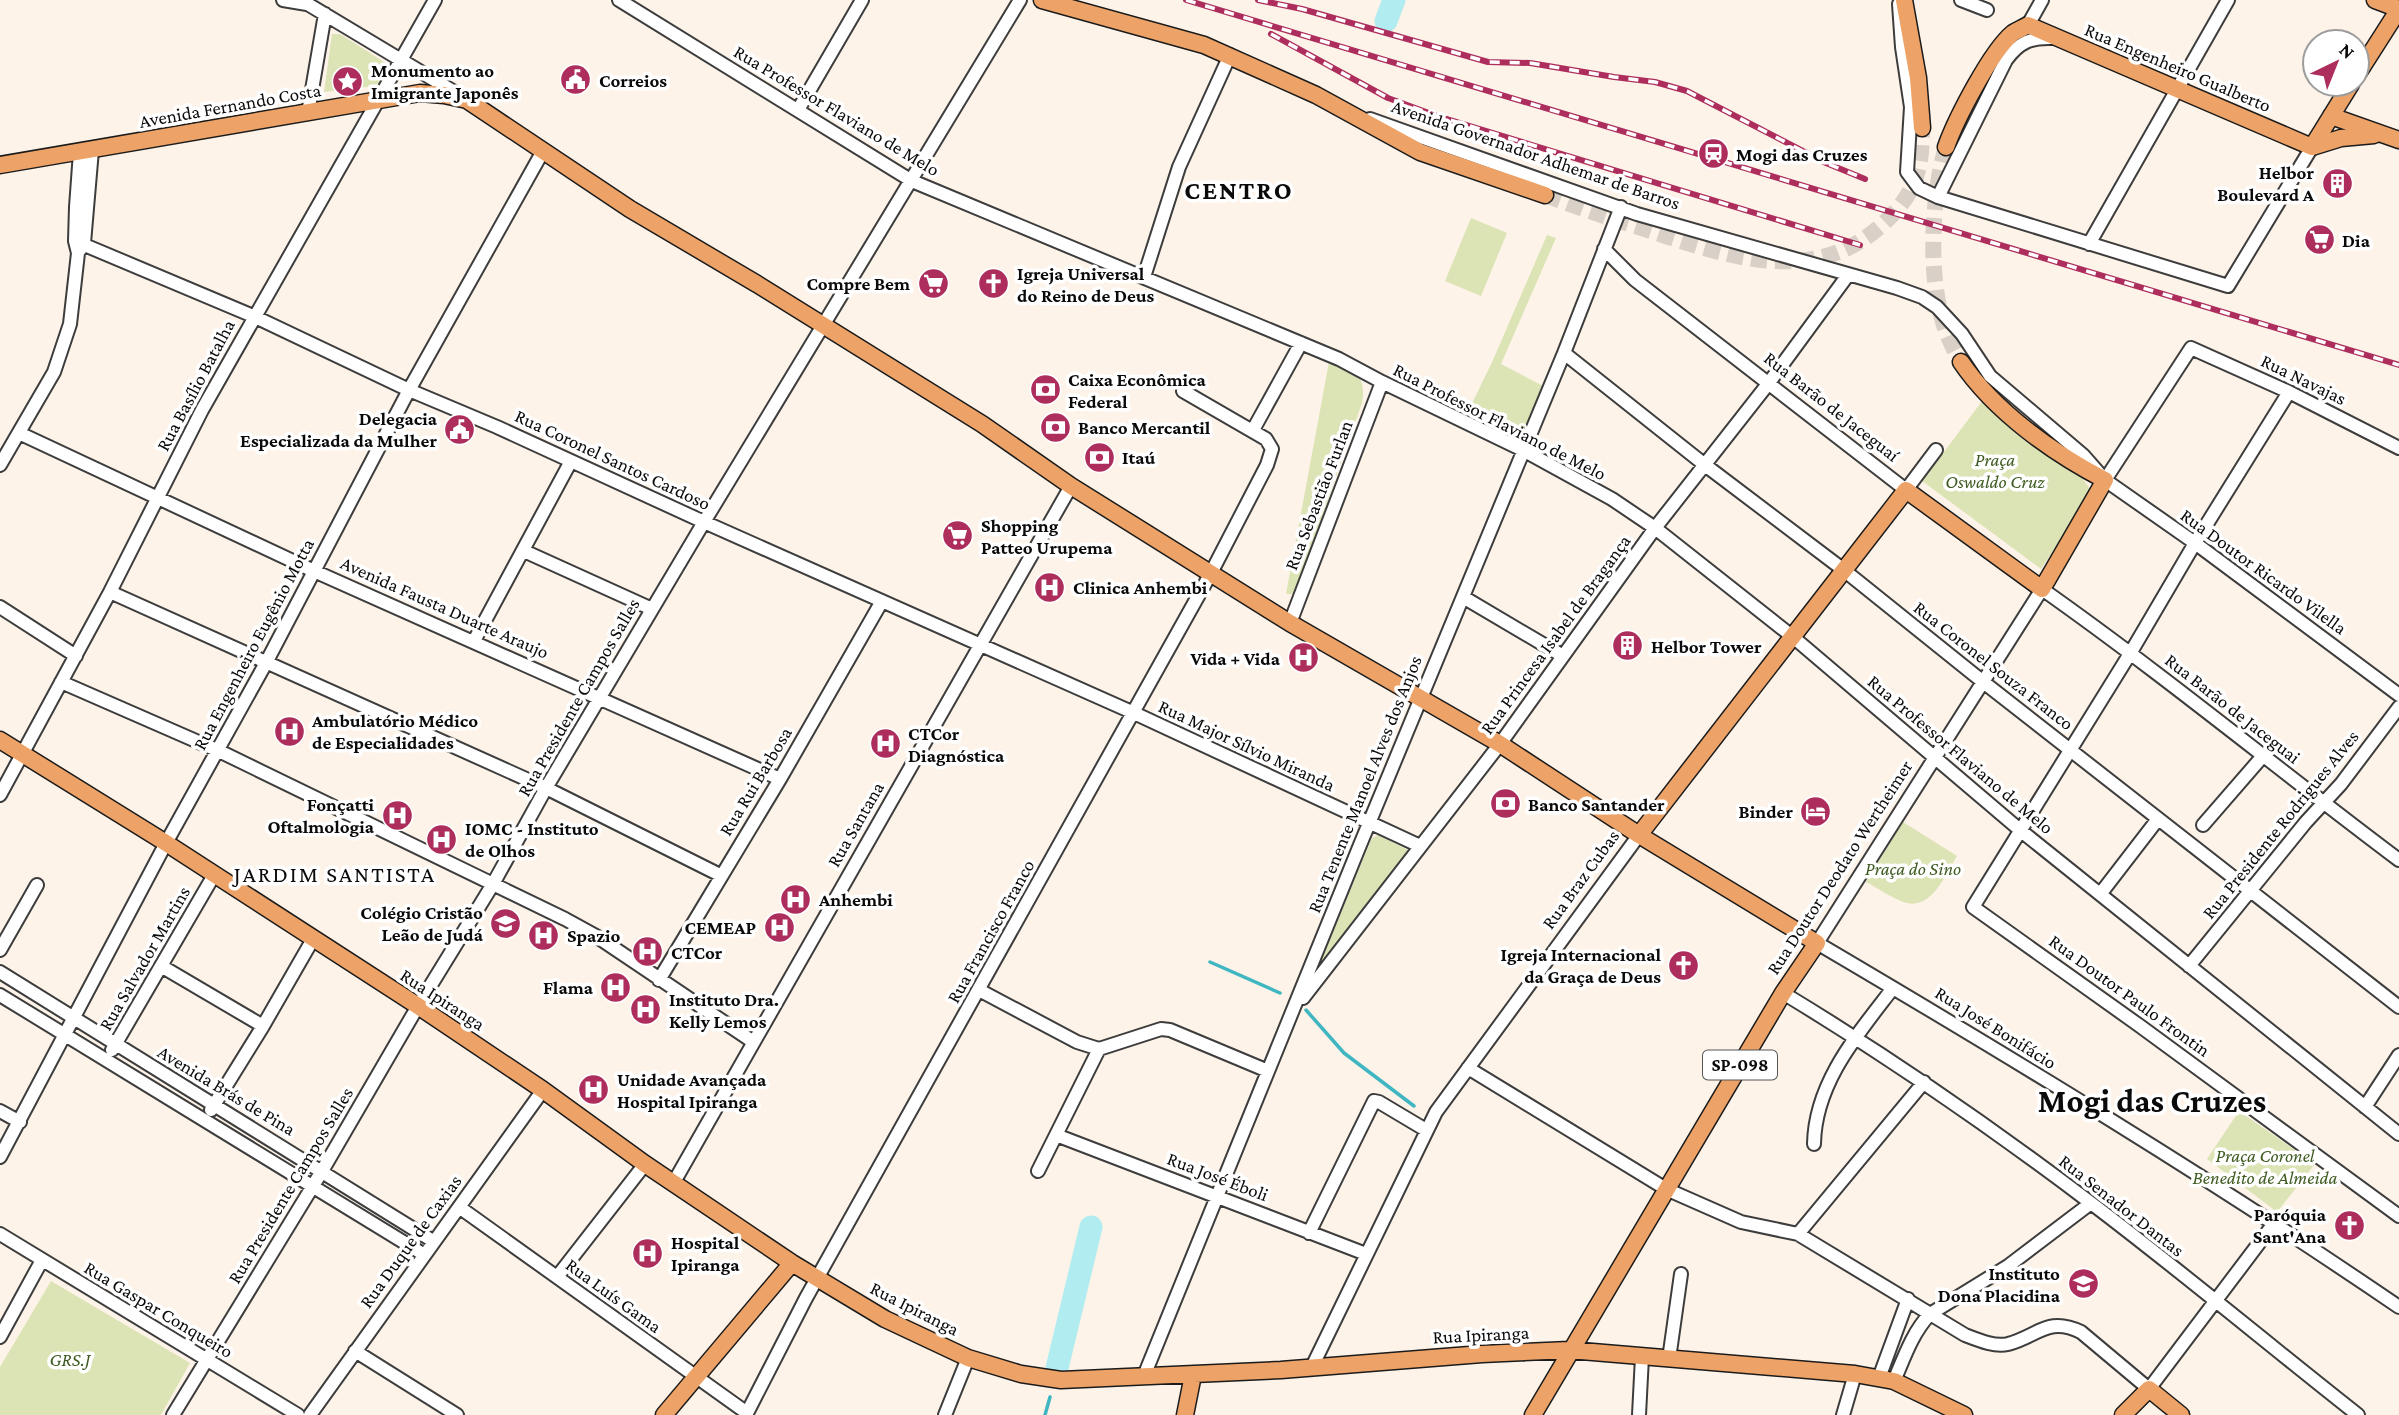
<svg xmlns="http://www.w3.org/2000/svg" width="2399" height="1415" viewBox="0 0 2399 1415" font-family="'Crimson Pro',serif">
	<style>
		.green { fill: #dce4b6 }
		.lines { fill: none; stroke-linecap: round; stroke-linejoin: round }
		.stream { stroke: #3fb6c1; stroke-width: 3.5 }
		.river { stroke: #b1edf0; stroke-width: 23 }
		.major-tunnel { stroke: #d9d0c7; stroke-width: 16; stroke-dasharray: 16 8; stroke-linecap: butt }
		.minor-casing { stroke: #3d3d3d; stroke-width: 16 }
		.major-casing { stroke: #1b1b1b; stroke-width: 19 }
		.minor { stroke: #fff; stroke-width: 12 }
		.major { stroke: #eda368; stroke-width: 16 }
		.rail-casing { stroke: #ad2e5d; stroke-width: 6 }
		.rail { stroke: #fff; stroke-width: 3.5; stroke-dasharray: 10; stroke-linecap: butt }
		.labels { text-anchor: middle; stroke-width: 7; stroke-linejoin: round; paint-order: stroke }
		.shield { fill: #fff; stroke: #545454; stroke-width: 2 }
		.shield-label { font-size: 18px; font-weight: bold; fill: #0a0a0a }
		.street-label { font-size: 19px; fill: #0a0a0a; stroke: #fff }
		.poi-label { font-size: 19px; font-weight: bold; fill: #0a0a0a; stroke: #fff; text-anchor: start }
		.park-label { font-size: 19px; font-style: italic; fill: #3f5b21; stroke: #fff }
		.quarter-label { font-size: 23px; letter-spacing: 2px; fill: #0a0a0a; stroke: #fff }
		.district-label { font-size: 26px; font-weight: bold; letter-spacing: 2px; fill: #0a0a0a; stroke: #fff }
		.town-label { font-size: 33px; font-weight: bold; fill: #0a0a0a; stroke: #fff }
	</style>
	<rect width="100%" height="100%" fill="#fdf3e8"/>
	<path class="green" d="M332 34H340L389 65 384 81 375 86 324 92Z
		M1471 218 1507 233 1481 296 1445 281Z
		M1547 235 1556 238 1501 364 1545 387 1521 442 1466 416 1493 360Z
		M1329 362C1353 371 1367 373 1362 403L1295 594H1286Z
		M1986 396 2079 473 2092 492 2041 569 1922 481Z
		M1903 822 1957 856C1946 874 1932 909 1907 903 1894 900 1878 888 1866 882Z
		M1378 835 1410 851 1313 980 1372 838Z
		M2239 1111 2315 1164 2277 1212 2207 1159Z
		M51 1281 190 1363 161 1415H0V1367Z"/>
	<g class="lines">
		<path class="stream" d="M1210 962 1280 993
			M1306 1010 1344 1053 1414 1106
			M1045 1415 1050 1397"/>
		<path class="river" d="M1386 21 1394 0
			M1057 1368 1091 1227"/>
		<path class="major-tunnel" d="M1946 147C1932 193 1928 272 1942 318 1946 334 1953 348 1961 362
			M1545 195C1582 209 1619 221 1657 233 1732 258 1817 286 1884 223 1916 193 1922 170 1922 128"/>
		<defs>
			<path id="minor" d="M283 0 307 4
				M301 0 461 96
				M619 0 912 181 1339 359 1382 382 1523 450 1612 499 1655 528 1793 637 2020 830 2399 1134
				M1961 0 1987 10
				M1899 4 1902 47 1911 107 1907 172 1919 188 1938 197 2228 286 2312 147
				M2028 25 2042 0
				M798 110 862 0
				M308 113 325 14
				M1370 119 1637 214 1897 288 1922 297 1937 307 1962 334 1990 376 2083 455 2105 480 2195 543 2399 695
				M1938 197 2006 60C2019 42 2031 37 2053 38
				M75 241 253 316 409 390 497 427 704 522 1134 713 1420 846
				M2089 244 2228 0
				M1604 249 1635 280 1906 490 1936 450
				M80 250 84 243 92 150
				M1144 277 1179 167 1230 55
				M1564 353 1705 465 1845 571 1982 681 2399 1007
				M2289 392 2195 543 2131 652 1973 907 2140 1026 2399 1216
				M1253 430 1301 343
				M19 433 314 571 780 779
				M0 465 54 372 70 324 78 253 75 241 76 207 80 152
				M2105 480 2191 348 2289 392 2399 448
				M524 551 652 609
				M110 592 546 788 720 875
				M1463 597 1563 656
				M0 607 76 656
				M1290 623 1382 382
				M474 641 571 461
				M61 682 219 751 565 919 596 936 752 1041
				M0 795 110 592 202 410 435 0
				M2203 825 2262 757
				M2399 860C2279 770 2164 675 2042 589L1817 943C2014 1059 2210 1178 2399 1307
				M2101 893 2158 819
				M0 950 37 885
				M161 966 263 1026
				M2189 966 2306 822 2341 784 2399 707
				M0 972 433 1241
				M659 980 780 779 882 601
				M979 990 1077 1042 1099 1049
				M1783 993C1889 1057 1992 1128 2091 1203 2181 1271 2269 1345 2358 1415
				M0 995 423 1254
				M1303 998 1500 744 1655 528 1768 384 1848 275
				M1099 1049 1161 1029 1170 1030 1268 1071
				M112 1050 214 875
				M1468 1068 1666 1189 1741 1222 1798 1234 1965 1335C1978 1340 1994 1347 2008 1344 2038 1336 2048 1316 2081 1332L2149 1389 2275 1222
				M2365 1107 2399 1055
				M211 1110 263 1026 313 939
				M0 1111 20 1122
				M1056 1135 1366 1254
				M1814 1144C1815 1083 1857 1035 1893 988
				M0 1157 166 843 267 661 409 390 543 151
				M1038 1171 1099 1049
				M674 1182 1071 486
				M459 1207 747 1413
				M1309 1233 1374 1101 1379 1102 1426 1130
				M0 1234 298 1415
				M1798 1234 1924 1082
				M557 1277 645 1164
				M0 1337 42 1260
				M355 1351 457 1415
				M1669 1359 1681 1274
				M1312 1367 1436 1112 1639 835
				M1144 1376 1360 845 1564 353 1621 207
				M1879 1378 1908 1299
				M1894 1381C1904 1358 1912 1333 1930 1314L2008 1266 2091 1203
				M173 1415 322 1171 418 1006 493 884 546 788 704 522 1020 0
				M310 1415 543 1090
				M746 1415 806 1298 1211 573 1267 465 1272 449 1266 439 1183 391
				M945 1415 968 1358
				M1639 1415 1642 1357
				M1843 1415 1855 1374"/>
			<path id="major" d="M1042 0 1204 45 1316 95 1420 152 1545 195
				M1904 0 1918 78 1922 128
				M2357 75 2399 9 2375 0
				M2331 116 2399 140
				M1946 147C1956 119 1991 51 2013 33 2018 30 2023 28 2028 25L2312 147
				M2312 147 2351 84
				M2312 147 2341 138 2374 135
				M0 165 420 93 444 95 467 100 630 209 757 284 982 424 1071 486 1290 623 1500 744 1639 835 1817 943 1783 993 1533 1415
				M0 740 166 843 418 1006 543 1090 645 1164 792 1263 885 1319 968 1358 1021 1374 1061 1380 1281 1370 1482 1354 1569 1350 1855 1374 1894 1381 1964 1415
				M1639 835 1906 490 2042 589 2105 480C2053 453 1995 412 1961 362
				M664 1415 792 1263
				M1185 1415 1193 1375
				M2123 1415 2149 1389 2181 1415"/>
		</defs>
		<use href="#minor" class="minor-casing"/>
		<use href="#major" class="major-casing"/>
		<use href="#minor" class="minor"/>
		<use href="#major" class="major"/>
		<defs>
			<path id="rail" d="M1186 0 2399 365
				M1258 0 1302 9 1488 62 1530 63 1614 77 1655 82 1687 91 1826 163 1865 179
				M1271 34 1388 98 1437 116 1860 245"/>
		</defs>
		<use href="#rail" class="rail-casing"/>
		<use href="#rail" class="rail"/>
	</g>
	<defs>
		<symbol id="civic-disc" viewBox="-11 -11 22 22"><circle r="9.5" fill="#ad2e5d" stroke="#fff"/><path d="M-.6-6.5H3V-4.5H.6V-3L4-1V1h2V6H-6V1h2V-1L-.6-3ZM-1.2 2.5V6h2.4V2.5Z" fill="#fff"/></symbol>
		<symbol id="sight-disc" viewBox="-11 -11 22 22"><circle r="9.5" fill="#ad2e5d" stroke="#fff"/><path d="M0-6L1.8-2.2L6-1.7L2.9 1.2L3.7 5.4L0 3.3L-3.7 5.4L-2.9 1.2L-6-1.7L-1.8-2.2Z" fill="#fff"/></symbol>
		<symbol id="station-disc" viewBox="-11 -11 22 22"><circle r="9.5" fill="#ad2e5d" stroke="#fff"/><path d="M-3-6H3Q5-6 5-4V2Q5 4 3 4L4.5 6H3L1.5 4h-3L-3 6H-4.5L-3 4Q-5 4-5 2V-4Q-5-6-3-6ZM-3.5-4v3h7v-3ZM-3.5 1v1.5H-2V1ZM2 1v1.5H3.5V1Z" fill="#fff"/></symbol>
		<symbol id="building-disc" viewBox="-11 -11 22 22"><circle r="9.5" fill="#ad2e5d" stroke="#fff"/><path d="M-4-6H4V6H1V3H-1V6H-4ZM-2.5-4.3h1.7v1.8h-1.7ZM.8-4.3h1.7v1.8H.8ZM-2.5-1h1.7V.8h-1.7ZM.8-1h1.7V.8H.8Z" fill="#fff"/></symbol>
		<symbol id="supermarket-disc" viewBox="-11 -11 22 22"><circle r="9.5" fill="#ad2e5d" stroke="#fff"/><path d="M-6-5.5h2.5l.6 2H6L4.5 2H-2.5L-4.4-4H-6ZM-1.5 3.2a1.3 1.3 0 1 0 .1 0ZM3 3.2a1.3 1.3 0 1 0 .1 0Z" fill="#fff"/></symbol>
		<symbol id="church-disc" viewBox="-11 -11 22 22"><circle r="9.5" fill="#ad2e5d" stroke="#fff"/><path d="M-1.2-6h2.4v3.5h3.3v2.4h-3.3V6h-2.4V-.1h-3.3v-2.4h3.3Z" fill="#fff"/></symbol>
		<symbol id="bank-disc" viewBox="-11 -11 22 22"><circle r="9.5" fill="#ad2e5d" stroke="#fff"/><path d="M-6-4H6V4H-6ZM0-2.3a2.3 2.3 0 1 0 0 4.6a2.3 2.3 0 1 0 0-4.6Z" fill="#fff"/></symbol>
		<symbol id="hospital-disc" viewBox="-11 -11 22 22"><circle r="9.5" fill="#ad2e5d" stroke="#fff"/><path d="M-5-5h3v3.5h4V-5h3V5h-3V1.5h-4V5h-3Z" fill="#fff"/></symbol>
		<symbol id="hotel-disc" viewBox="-11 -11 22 22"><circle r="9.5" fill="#ad2e5d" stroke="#fff"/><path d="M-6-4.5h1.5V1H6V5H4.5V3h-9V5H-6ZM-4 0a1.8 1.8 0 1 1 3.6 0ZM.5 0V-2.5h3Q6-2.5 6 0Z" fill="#fff"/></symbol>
		<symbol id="school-disc" viewBox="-11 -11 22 22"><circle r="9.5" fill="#ad2e5d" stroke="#fff"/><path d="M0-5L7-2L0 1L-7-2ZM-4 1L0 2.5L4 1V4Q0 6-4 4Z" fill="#fff"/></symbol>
	</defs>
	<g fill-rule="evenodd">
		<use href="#civic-disc" x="558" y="62" width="35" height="35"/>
		<use href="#sight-disc" x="330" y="64" width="35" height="35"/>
		<use href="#station-disc" x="1696" y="136" width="35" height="35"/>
		<use href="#building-disc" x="2320" y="166" width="35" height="35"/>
		<use href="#supermarket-disc" x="2302" y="222" width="35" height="35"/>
		<use href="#supermarket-disc" x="916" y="266" width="35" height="35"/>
		<use href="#church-disc" x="976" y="266" width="35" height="35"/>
		<use href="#bank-disc" x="1028" y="372" width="35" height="35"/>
		<use href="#bank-disc" x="1038" y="410" width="35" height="35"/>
		<use href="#civic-disc" x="442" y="412" width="35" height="35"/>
		<use href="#bank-disc" x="1082" y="440" width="35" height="35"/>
		<use href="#supermarket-disc" x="940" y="518" width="35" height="35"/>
		<use href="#hospital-disc" x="1032" y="570" width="35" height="35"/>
		<use href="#building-disc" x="1610" y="628" width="35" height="35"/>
		<use href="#hospital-disc" x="1286" y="640" width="35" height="35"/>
		<use href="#hospital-disc" x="272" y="714" width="35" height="35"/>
		<use href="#hospital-disc" x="868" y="726" width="35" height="35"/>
		<use href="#bank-disc" x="1488" y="786" width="35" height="35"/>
		<use href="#hotel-disc" x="1798" y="794" width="35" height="35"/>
		<use href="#hospital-disc" x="380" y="798" width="35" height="35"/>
		<use href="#hospital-disc" x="424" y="822" width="35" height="35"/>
		<use href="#hospital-disc" x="778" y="882" width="35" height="35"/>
		<use href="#school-disc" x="488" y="906" width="35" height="35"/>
		<use href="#hospital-disc" x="762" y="910" width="35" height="35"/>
		<use href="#hospital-disc" x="526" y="918" width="35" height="35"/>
		<use href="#hospital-disc" x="630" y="934" width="35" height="35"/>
		<use href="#church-disc" x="1666" y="948" width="35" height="35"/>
		<use href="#hospital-disc" x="598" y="970" width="35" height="35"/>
		<use href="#hospital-disc" x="628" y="992" width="35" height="35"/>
		<use href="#hospital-disc" x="576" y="1072" width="35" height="35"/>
		<use href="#church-disc" x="2332" y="1208" width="35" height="35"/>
		<use href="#hospital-disc" x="630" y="1236" width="35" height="35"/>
		<use href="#school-disc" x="2066" y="1266" width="35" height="35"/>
	</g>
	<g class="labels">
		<rect class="shield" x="1703" y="1050.5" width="74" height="29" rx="5"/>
		<g class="shield-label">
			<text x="1740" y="1071">SP-098</text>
		</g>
		<g class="street-label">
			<text transform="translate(2178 67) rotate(23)" y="7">Rua Engenheiro Gualberto</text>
			<text transform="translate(230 105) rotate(-10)" y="7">Avenida Fernando Costa</text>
			<text transform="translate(837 110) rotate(31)" y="7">Rua Professor Flaviano de Melo</text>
			<text transform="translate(1536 154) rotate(19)" y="7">Avenida Governador Adhemar de Barros</text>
			<text transform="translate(2304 379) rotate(26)" y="7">Rua Navajas</text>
			<text transform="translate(195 385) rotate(-62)" y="7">Rua Basílio Batalha</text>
			<text transform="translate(1832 406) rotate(38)" y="7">Rua Barão de Jaceguaí</text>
			<text transform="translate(1500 421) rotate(27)" y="7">Rua Professor Flaviano de Melo</text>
			<text transform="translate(613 459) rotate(25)" y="7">Rua Coronel Santos Cardoso</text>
			<text transform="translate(1318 495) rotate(-69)" y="7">Rua Sebastião Furlan</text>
			<text transform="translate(2264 571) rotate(36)" y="7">Rua Doutor Ricardo Vilella</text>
			<text transform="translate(445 607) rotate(24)" y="7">Avenida Fausta Duarte Araujo</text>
			<text transform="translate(1555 634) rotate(-54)" y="7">Rua Princesa Isabel de Bragança</text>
			<text transform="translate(253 644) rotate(-62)" y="7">Rua Engenheiro Eugênio Motta</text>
			<text transform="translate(1994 665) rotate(38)" y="7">Rua Coronel Souza Franco</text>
			<text transform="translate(578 697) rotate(-60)" y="7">Rua Presidente Campos Salles</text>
			<text transform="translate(2233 708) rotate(38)" y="7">Rua Barão de Jaceguai</text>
			<text transform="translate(1247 745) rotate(25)" y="7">Rua Major Sílvio Miranda</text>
			<text transform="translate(1961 754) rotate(40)" y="7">Rua Professor Flaviano de Melo</text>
			<text transform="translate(755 781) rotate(-59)" y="7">Rua Rui Barbosa</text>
			<text transform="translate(1364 784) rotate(-68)" y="7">Rua Tenente Manoel Alves dos Anjos</text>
			<text transform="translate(855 824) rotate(-60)" y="7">Rua Santana</text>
			<text transform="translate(2280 824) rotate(-51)" y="7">Rua Presidente Rodrigues Alves</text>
			<text transform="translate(1839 867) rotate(-57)" y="7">Rua Doutor Deodato Wertheimer</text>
			<text transform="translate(1580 879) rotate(-54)" y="7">Rua Braz Cubas</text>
			<text transform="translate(990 931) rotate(-61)" y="7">Rua Francisco Franco</text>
			<text transform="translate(144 958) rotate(-60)" y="7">Rua Salvador Martins</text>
			<text transform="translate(2130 995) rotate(36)" y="7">Rua Doutor Paulo Frontin</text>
			<text transform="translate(443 999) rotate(33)" y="7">Rua Ipiranga</text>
			<text transform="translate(1996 1027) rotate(32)" y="7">Rua José Bonifácio</text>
			<text transform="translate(227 1090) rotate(31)" y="7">Avenida Brás de Pina</text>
			<text transform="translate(1218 1176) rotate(21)" y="7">Rua José Éboli</text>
			<text transform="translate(290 1185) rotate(-59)" y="7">Rua Presidente Campos Salles</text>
			<text transform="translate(2122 1205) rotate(38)" y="7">Rua Senador Dantas</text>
			<text transform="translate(410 1241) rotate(-54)" y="7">Rua Duque de Caxias</text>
			<text transform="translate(614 1295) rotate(36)" y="7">Rua Luís Gama</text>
			<text transform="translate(915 1308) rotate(27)" y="7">Rua Ipiranga</text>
			<text transform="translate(159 1309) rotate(31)" y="7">Rua Gaspar Conqueiro</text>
			<text transform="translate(1481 1334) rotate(-3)" y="7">Rua Ipiranga</text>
		</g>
		<g class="poi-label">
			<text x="371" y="77">Monumento ao<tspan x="371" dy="22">Imigrante Japonês</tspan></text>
			<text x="599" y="87">Correios</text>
			<text x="1736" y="161">Mogi das Cruzes</text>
			<text x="2314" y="179" text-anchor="end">Helbor<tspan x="2314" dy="22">Boulevard A</tspan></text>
			<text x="2342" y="247">Dia</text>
			<text x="1017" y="280">Igreja Universal<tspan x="1017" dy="22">do Reino de Deus</tspan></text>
			<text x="910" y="290" text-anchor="end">Compre Bem</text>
			<text x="1068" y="386">Caixa Econômica<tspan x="1068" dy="22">Federal</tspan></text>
			<text x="437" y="425" text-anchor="end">Delegacia<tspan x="437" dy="22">Especializada da Mulher</tspan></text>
			<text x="1078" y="434">Banco Mercantil</text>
			<text x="1122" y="464">Itaú</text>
			<text x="981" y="532">Shopping<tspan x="981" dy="22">Patteo Urupema</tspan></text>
			<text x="1073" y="594">Clinica Anhembi</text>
			<text x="1651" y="653">Helbor Tower</text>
			<text x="1280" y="665" text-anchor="end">Vida + Vida</text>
			<text x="312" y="727">Ambulatório Médico<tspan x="312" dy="22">de Especialidades</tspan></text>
			<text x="908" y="740">CTCor<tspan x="908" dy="22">Diagnóstica</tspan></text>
			<text x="374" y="811" text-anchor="end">Fonçatti<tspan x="374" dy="22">Oftalmologia</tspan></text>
			<text x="1528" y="811">Banco Santander</text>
			<text x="1793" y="818" text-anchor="end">Binder</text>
			<text x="465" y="835">IOMC - Instituto<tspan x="465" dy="22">de Olhos</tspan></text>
			<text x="819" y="906">Anhembi</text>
			<text x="483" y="919" text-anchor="end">Colégio Cristão<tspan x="483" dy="22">Leão de Judá</tspan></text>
			<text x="756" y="934" text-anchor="end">CEMEAP</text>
			<text x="567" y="942">Spazio</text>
			<text x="671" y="959">CTCor</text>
			<text x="1661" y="961" text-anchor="end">Igreja Internacional<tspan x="1661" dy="22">da Graça de Deus</tspan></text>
			<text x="593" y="994" text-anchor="end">Flama</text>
			<text x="669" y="1006">Instituto Dra.<tspan x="669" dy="22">Kelly Lemos</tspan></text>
			<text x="617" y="1086">Unidade Avançada<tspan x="617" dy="22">Hospital Ipiranga</tspan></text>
			<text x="2326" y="1221" text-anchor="end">Paróquia<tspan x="2326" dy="22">Sant'Ana</tspan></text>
			<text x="671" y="1249">Hospital<tspan x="671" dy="22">Ipiranga</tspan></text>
			<text x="2060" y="1280" text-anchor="end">Instituto<tspan x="2060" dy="22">Dona Placidina</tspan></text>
		</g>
		<g class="park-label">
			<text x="1995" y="466">Praça<tspan x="1995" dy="22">Oswaldo Cruz</tspan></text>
			<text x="1913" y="875">Praça do Sino</text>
			<text x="2265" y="1162">Praça Coronel<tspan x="2265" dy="22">Benedito de Almeida</tspan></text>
			<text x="70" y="1366">GRS.J</text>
		</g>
		<g class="quarter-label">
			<text x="335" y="882">JARDIM SANTISTA</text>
		</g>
		<g class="district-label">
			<text x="1239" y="199">CENTRO</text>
		</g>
		<g class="town-label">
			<text x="2152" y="1112">Mogi das Cruzes</text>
		</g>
	</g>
	<g transform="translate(2336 63) rotate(43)"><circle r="33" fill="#ffffff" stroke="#9d9d9d" stroke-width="2"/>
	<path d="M0-5L12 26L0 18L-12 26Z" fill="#ad2e5d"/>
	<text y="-10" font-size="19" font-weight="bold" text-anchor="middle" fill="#0a0a0a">N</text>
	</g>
</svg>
